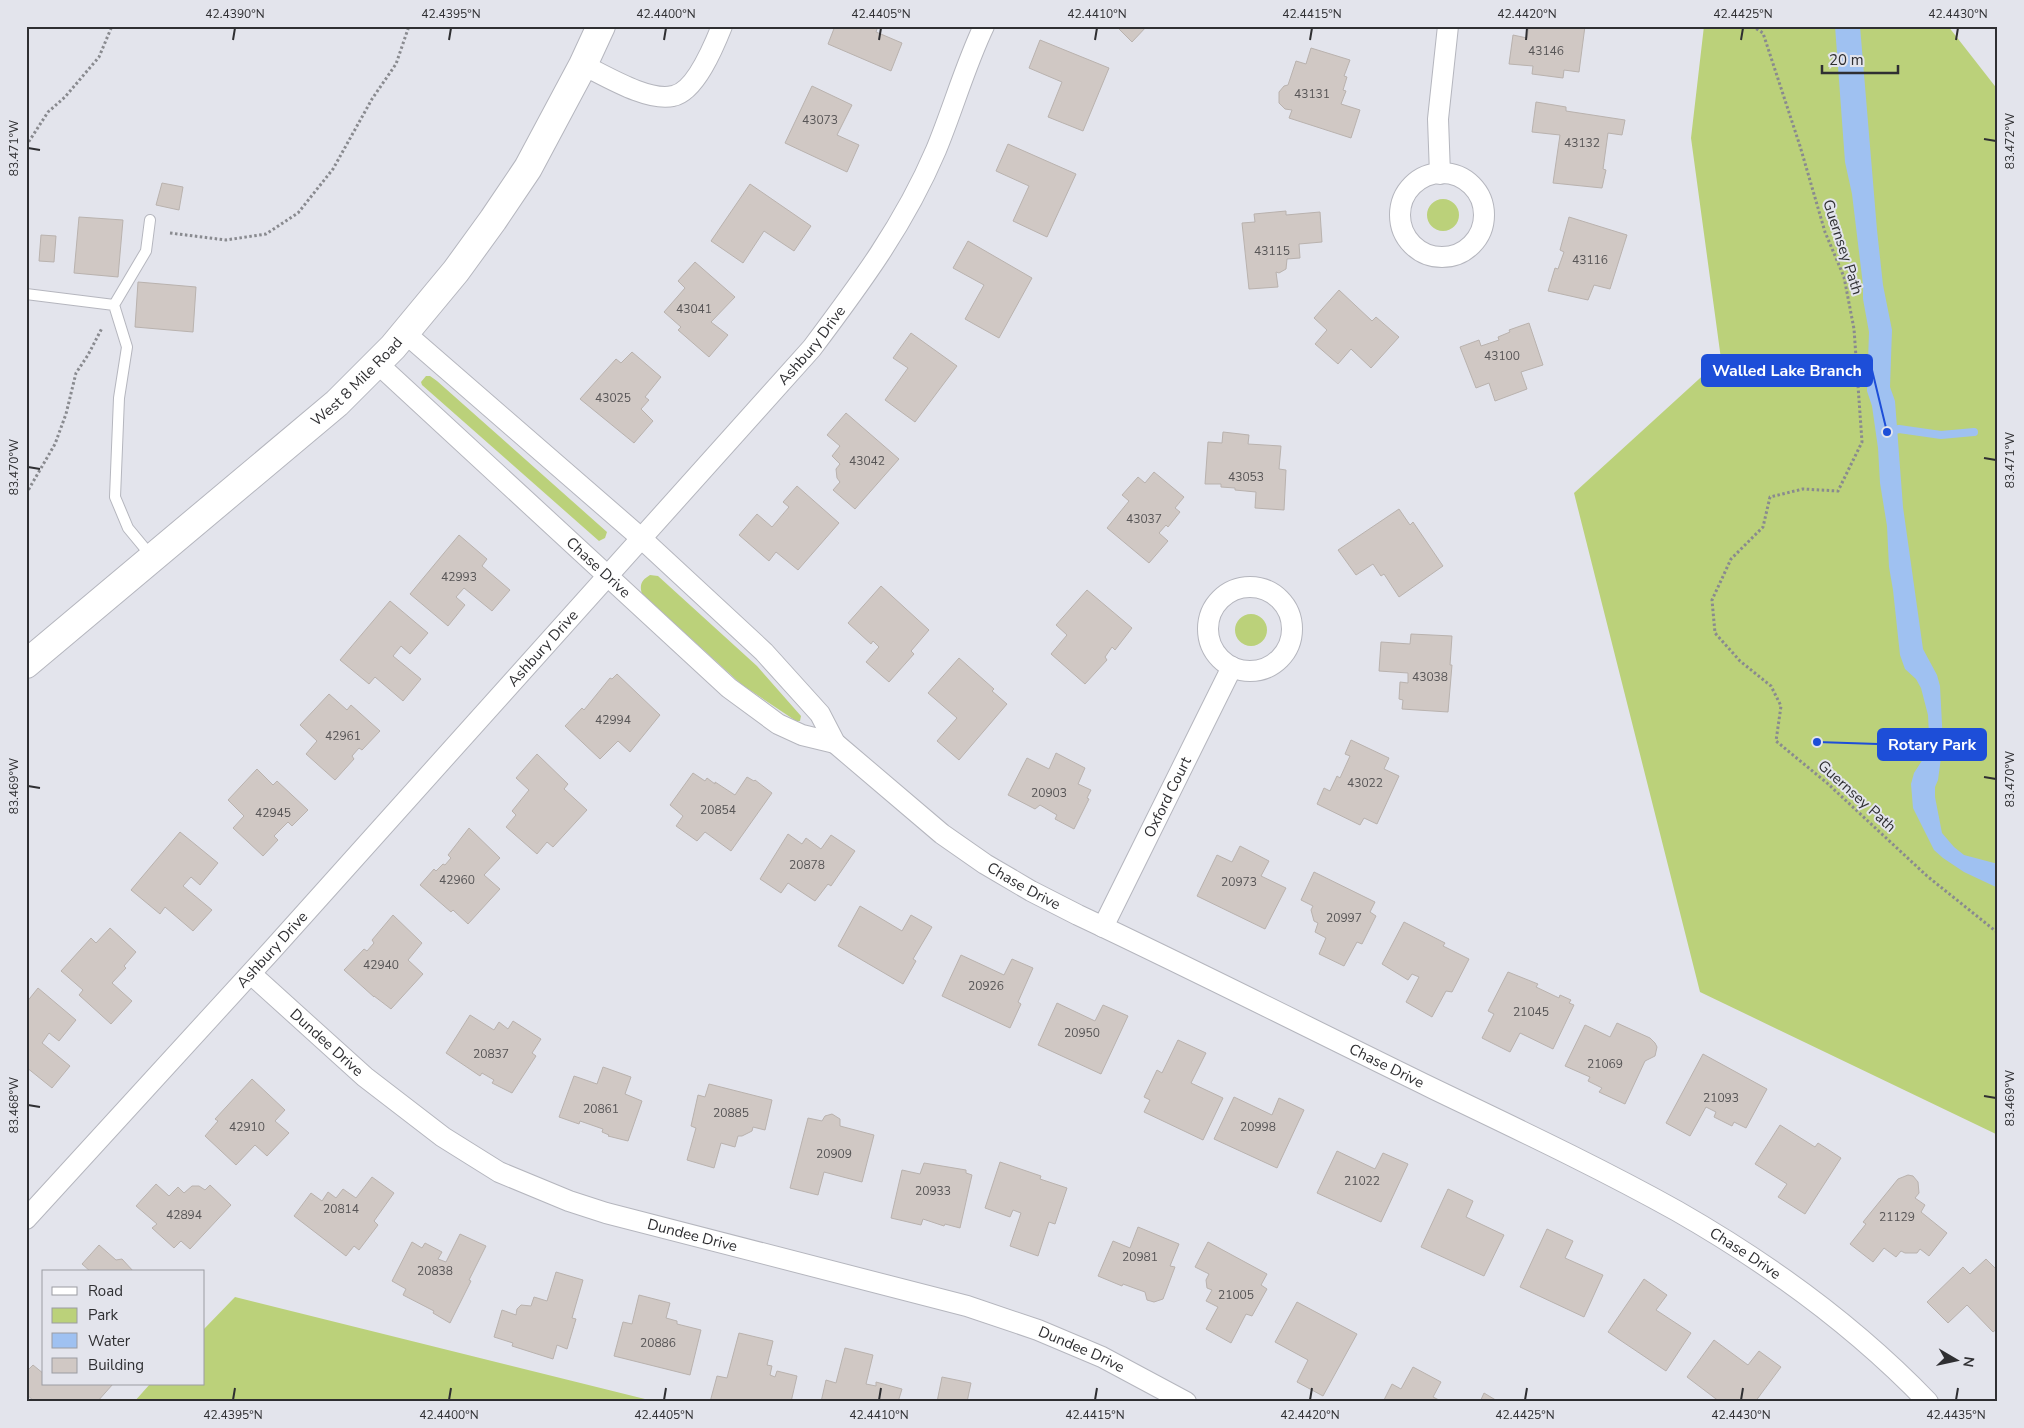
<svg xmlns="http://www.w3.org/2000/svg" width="2024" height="1428" viewBox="0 0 2024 1428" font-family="'Nunito Sans',sans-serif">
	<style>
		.green { fill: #bbd17a }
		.water { fill: #9fc1f1 }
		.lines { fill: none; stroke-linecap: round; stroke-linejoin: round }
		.stream { stroke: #9fc1f1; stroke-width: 8 }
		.building { fill: #d0c8c4; stroke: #b9b2ae }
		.service-casing { stroke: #b5b6be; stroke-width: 12 }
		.minor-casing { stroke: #b5b6be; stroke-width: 22 }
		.secondary-casing { stroke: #b5b6be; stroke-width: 30 }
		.path { stroke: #898a8f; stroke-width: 3; stroke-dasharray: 2.5 2.5; stroke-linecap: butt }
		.service { stroke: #fff; stroke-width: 10 }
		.minor { stroke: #fff; stroke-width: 20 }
		.secondary { stroke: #fff; stroke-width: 28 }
		.ticks { fill: none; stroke: #2f2f32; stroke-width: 2 }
		.labels { text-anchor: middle; stroke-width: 4; stroke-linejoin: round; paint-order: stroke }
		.number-label { font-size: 12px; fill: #575556 }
		.street-label { font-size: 15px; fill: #2f2f32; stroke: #e3e4ec }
		.leader { fill: none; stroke: #1d4ed8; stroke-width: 2 }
		.callout-dot { fill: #1d4ed8; stroke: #e3e4ec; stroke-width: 2 }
		.callout { fill: #1d4ed8; stroke: #1d4ed8; stroke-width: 2 }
		.callout-label { font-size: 16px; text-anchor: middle; font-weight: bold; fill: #fff }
		.neatline { fill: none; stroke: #2f2f32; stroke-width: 2 }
		.ticks-label { font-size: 12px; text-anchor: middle; fill: #2f2f32 }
	</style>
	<rect width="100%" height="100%" fill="#e3e4ec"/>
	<path class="green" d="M1704 26H1948L1998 90V1135L1700 992 1574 493 1721 359 1691 138Z
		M1427 215a16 16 0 1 1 32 0a16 16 0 1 1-32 0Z
		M426 376H430L437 381 607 532 605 538 599 541 422 385 421 382Z
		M650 575 658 576 757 666 801 716 800 721H796L741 684 642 594C639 584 642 580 650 575Z
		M1235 630a16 16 0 1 1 32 0a16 16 0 1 1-32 0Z
		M235 1297 657 1402H134L150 1384H204V1329Z"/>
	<path class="water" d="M1835 26H1860L1877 230 1883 285 1892 330 1890 387 1895 401 1903 507 1923 649 1937 675 1940 686 1943 743 1938 780 1935 787V797L1942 833 1954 847 1964 855 1998 864V888L1964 872 1943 858 1934 850 1913 808 1911 784 1914 773 1925 756 1929 735 1928 715 1921 688 1916 679 1905 669 1900 655 1893 590 1889 567 1887 526 1880 483 1878 448 1872 406 1867 391 1869 332 1863 299V285L1852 194 1845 162Z"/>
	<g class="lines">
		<path class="stream" d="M1887 432 1899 429 1941 435 1974 432"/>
	</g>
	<path class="building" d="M835 26H878L876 32 902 43 891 71 828 44Z
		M1116 26H1147L1132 42Z
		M1529 26H1585L1579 72 1564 70 1563 78 1532 74 1533 66 1509 64 1513 35 1527 38Z
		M1040 40 1109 68 1083 131 1048 117 1062 82 1029 68Z
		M1311 48 1350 60 1344 76 1347 77 1343 90 1346 91 1341 104 1360 110 1351 138 1289 118 1292 110 1285 109 1279 103V92L1284 86 1288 85 1296 61 1306 64Z
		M812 86 852 105 837 135 859 145 847 172 785 143Z
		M1536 102 1566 107V111L1625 120 1622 135 1608 133 1603 169 1606 170 1602 188 1553 183 1560 135 1532 132Z
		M1008 144 1076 174 1047 237 1013 221 1029 186 996 171Z
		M162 183 183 187 179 210 156 205Z
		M750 184 811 226 794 251 764 231 743 263 711 241Z
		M1286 211V215L1320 212 1322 242 1299 244 1300 258 1287 259 1286 269 1279 273 1276 272 1278 287 1249 289 1242 223 1255 222 1254 214Z
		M79 217 123 220 118 277 74 273Z
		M1569 217 1627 235 1610 289 1594 285 1588 300 1548 291 1555 268 1558 269 1564 252 1560 250Z
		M41 235 56 236 54 262 39 261Z
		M968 241 1032 278 999 338 965 319 984 285 953 268Z
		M695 262 735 297 711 322 728 335 709 357 678 330 681 327 664 312 685 288 678 281Z
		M138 282 196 287 193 332 135 327Z
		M1339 290 1372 321 1376 317 1399 337 1371 368 1351 349 1338 364 1315 344 1327 330 1314 318Z
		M1529 323 1543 365 1521 372 1527 389 1495 401 1489 383 1476 388 1460 347 1479 340 1481 346 1499 340 1498 337 1510 332 1509 330Z
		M911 333 957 366 915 422 885 400 908 368 893 358Z
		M632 352 661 377 645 397 649 400 641 409 653 421 634 443 580 399 616 359 621 363Z
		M846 413 899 459 855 509 833 490 840 482 837 478 836 469 840 464 832 456 840 446 827 435Z
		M1223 432 1249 435 1248 444 1281 446 1279 469 1286 470 1284 510 1255 508 1256 492 1235 490V488L1221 487V484H1205L1208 442 1222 443Z
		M1154 472 1184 497 1175 508 1180 512 1168 527 1166 525 1159 533 1168 541 1149 563 1107 528 1129 501 1122 495 1138 477 1145 483Z
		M797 486 839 523 798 570 776 552 769 561 739 535 757 514 772 527 789 507 783 502Z
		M1399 509 1410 525 1413 522 1443 566 1399 597 1384 574 1381 576 1373 564 1356 575 1338 550Z
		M459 535 487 559 482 566 510 590 492 611 464 588 456 597 465 605 448 626 410 594Z
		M881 586 929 630 911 651 914 654 889 682 866 662 879 647 873 641 871 644 848 623Z
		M1087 590 1132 628 1115 650 1112 647 1105 657 1107 660 1085 684 1051 654 1067 635 1056 625Z
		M390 601 428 633 410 654 401 646 393 656 421 679 403 701 375 677 369 684 340 660Z
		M1411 634 1452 636 1450 665H1452L1448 712 1402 709 1403 700 1399 699 1400 682 1408 683V673L1379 671 1381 642 1410 644Z
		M959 658 994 689 992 691 1007 704 959 760 937 741 957 718 928 693Z
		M617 674 660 715 630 752 618 741 600 759 565 726 582 708 584 710 610 678 612 679Z
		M329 694 347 710 351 705 380 731 362 750 359 748 352 756 354 759 335 780 306 754 317 741 300 725Z
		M1351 740 1389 758 1384 769 1399 776 1377 824 1364 818 1360 825 1317 804 1324 788 1330 791 1337 776 1340 778 1350 756 1345 754Z
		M1056 753 1085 768 1078 784 1091 790 1087 798 1089 799 1074 829 1055 819 1057 815 1040 805 1035 809 1008 795 1027 758 1049 769Z
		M537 754 568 784 564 789 587 810 553 847 547 842 537 854 506 827 516 815 512 811 529 790 516 778Z
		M257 769 273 785 277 781 308 810 292 826 288 822 274 836 278 840 263 856 233 828 244 816 228 800Z
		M693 773 705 781 707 778 715 784V782L735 795 747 777 754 781 755 780 772 793 731 851 705 832 697 841 676 826 683 816 670 805Z
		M469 828 500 858 484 875 500 889 468 924 453 910 451 912 420 885 434 869 436 871 443 864 445 865 451 858 448 855Z
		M180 832 218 863 200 885 191 877 183 886 212 910 193 931 165 907 160 914 131 890Z
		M788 834 802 844 806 838 821 849 831 835 855 851 831 886 828 884 815 901 788 883 781 893 760 879Z
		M1240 846 1269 861 1261 876 1286 888 1265 929 1197 896 1217 855 1232 862Z
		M1314 872 1375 902 1370 912 1376 916 1362 944 1357 942 1344 966 1319 954 1326 938 1315 932 1318 923 1314 921 1311 910 1313 906 1301 900Z
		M860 906 902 931 911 915 932 927 913 959 916 961 903 984 838 946Z
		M393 915 422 943 408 960 423 974 391 1009 374 996V997L344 970 364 949 367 951 374 943 372 940Z
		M1404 922 1445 943 1443 946 1469 959 1452 992 1446 991 1432 1017 1406 1002 1419 977 1412 974 1408 980 1382 964Z
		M110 928 136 952 124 966 126 968 112 983 132 1001 111 1024 79 995 83 990 61 971 91 938 96 943Z
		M961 955 1004 975 1012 959 1033 968 1018 1002 1021 1004 1010 1028 942 996Z
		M1508 972 1538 984 1536 987 1559 998 1560 995 1571 1000 1569 1003 1574 1005 1553 1049 1520 1033 1510 1052 1482 1038 1494 1014 1488 1011Z
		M38 988 76 1020 59 1041 49 1033 42 1043 70 1066 52 1088 26 1067V1003Z
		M1057 1003 1095 1021 1103 1005 1128 1016 1101 1074 1038 1045Z
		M470 1015 494 1030 499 1022 508 1029 513 1021 541 1039 532 1053 536 1056 512 1093 492 1083 494 1080 482 1073 480 1076 446 1053Z
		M1617 1023 1650 1038 1655 1043 1657 1047 1655 1056 1645 1061 1625 1104 1599 1092 1602 1088 1588 1081 1590 1077 1565 1066 1585 1025 1610 1037Z
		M1178 1040 1206 1053 1191 1083 1223 1098 1203 1140 1144 1112 1150 1100 1144 1097 1157 1070 1162 1073Z
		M1703 1054 1767 1089 1746 1128 1734 1122 1732 1126 1714 1117 1716 1112 1706 1107 1690 1136 1666 1123Z
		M603 1067 631 1077 625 1094 642 1101 628 1141 608 1136 609 1135 602 1132 603 1129 580 1121 579 1124 559 1117 574 1076 597 1084Z
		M252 1079 285 1110 275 1121 289 1133 267 1156 255 1145 236 1165 205 1136 218 1121 215 1119Z
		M709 1084 772 1100 765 1130 753 1127 752 1131 742 1136H738L735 1147 721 1143 714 1168 687 1160 696 1128 691 1126 698 1095 705 1097Z
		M1234 1097 1272 1115 1279 1098 1304 1110 1277 1168 1214 1139Z
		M832 1114 840 1119V1126L874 1135 862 1182 824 1172 818 1195 790 1188 808 1118 822 1121 825 1116Z
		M1780 1125 1815 1147 1818 1143 1841 1158 1805 1214 1778 1197 1787 1184 1755 1164Z
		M1337 1151 1375 1169 1383 1153 1408 1164 1381 1222 1317 1193Z
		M1000 1162 1041 1176 1040 1179 1067 1188 1055 1224 1049 1222 1038 1256 1010 1246 1021 1213 1013 1210 1010 1217 985 1208Z
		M924 1163 966 1170V1173L972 1175 960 1228 945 1224 944 1226 923 1219 921 1225 891 1218 902 1170 920 1174Z
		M1908 1175 1913 1176 1918 1182 1919 1193 1915 1198 1925 1205 1921 1212 1947 1233 1929 1256 1920 1249 1917 1253H1905L1901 1251 1896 1257 1884 1248 1873 1262 1850 1244 1866 1224 1863 1222 1898 1179Z
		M372 1177 394 1193 374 1221 378 1225 359 1250 354 1246 346 1256 294 1216 311 1193 322 1201 328 1192 336 1198 343 1189 356 1198Z
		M156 1184 169 1196 178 1187 184 1193 192 1186H199L205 1190 210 1185 231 1205 190 1249 181 1241 174 1248 152 1228 157 1224 136 1206Z
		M1448 1189 1473 1201 1466 1217 1504 1235 1484 1276 1421 1247Z
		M1138 1227 1179 1244 1170 1266 1175 1267 1163 1299 1154 1302 1147 1300 1145 1292 1123 1284 1122 1286 1098 1276 1113 1241 1130 1248Z
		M1547 1229 1573 1241 1565 1258 1603 1275 1584 1317 1520 1287Z
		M460 1234 486 1246 469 1280 471 1281 450 1323 433 1313 434 1311 403 1295 406 1289 392 1281 412 1242 422 1248 425 1243 442 1252 438 1259 446 1262Z
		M1208 1242 1267 1274 1261 1285 1267 1289 1252 1316 1246 1314 1231 1343 1206 1329 1218 1307 1206 1301 1212 1290 1207 1288 1206 1280 1209 1274 1195 1267Z
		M99 1245 116 1260 122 1259 134 1272H91L82 1264Z
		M1986 1259 1998 1271V1328L1993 1332 1967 1305 1948 1323 1927 1302 1963 1267 1970 1274Z
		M556 1272 583 1280 572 1318 576 1319 567 1349 557 1345 553 1359 512 1346 513 1343 494 1337 502 1310 516 1315 517 1309 521 1305 531 1306 534 1297 547 1301Z
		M1644 1279 1667 1295 1656 1310 1691 1333 1666 1371 1608 1332Z
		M639 1295 670 1303 666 1318 677 1321V1324L701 1330 690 1375 614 1356 623 1322 632 1324Z
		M1297 1302 1357 1334 1323 1396 1297 1382 1308 1360 1275 1342Z
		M739 1333 773 1341 767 1365 772 1366 770 1375 775 1377 777 1371 797 1376 791 1402H710L717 1376 727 1378Z
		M1714 1340 1748 1365 1759 1351 1781 1367 1755 1402H1720L1687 1377Z
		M845 1348 873 1355 866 1384 876 1386V1382L902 1389 898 1402H821L826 1380 836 1383Z
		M33 1365 44 1374V1384H113L97 1402H35L26 1394V1372Z
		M1413 1367 1441 1382 1433 1397 1443 1402H1383L1392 1384 1401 1389Z
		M942 1377 971 1383 967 1402H937Z
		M1484 1393 1499 1402H1480Z"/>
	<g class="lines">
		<defs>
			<path id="service" d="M26 294 114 305 146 251 150 220
				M114 305 127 347 119 398 115 497 128 528 152 557"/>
			<g id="minor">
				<path d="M583 65C606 76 648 102 673 96 695 92 714 46 722 26"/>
				<circle cx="1442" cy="215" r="42"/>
				<path d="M1440 174 1438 119 1448 26"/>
				<path id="s1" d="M405 333 641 538 764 652 820 714 835 743 942 834 985 864 1031 891 1078 915C1197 971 1315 1031 1434 1089 1515 1128 1598 1167 1677 1211 1768 1263 1855 1326 1928 1402"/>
				<path id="s2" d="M378 364 729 688 778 724 802 735 835 743"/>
				<circle cx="1250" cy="629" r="42"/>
				<path id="s3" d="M1103 927 1232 667"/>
				<path id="s4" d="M251 974 365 1077 443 1137 499 1172 569 1201 606 1213 967 1306 1038 1330 1102 1357 1186 1402"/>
				<path id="s5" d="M26 1219 272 950 812 348C860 284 904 225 936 150 953 109 965 66 984 26"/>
			</g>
			<g id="secondary">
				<path id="s6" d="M26 664 337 403 393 347 456 271 493 220 528 168 583 65 601 26"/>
			</g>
		</defs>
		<use href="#service" class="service-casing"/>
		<use href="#minor" class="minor-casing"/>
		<use href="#secondary" class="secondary-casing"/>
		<path class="path" d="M1752 26 1763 33 1800 146 1825 232 1844 277 1854 329 1862 442 1838 491 1803 489 1770 497 1763 527 1731 559 1712 600 1715 633 1740 661 1771 686 1781 706 1776 741 1827 783 1927 876 1998 933
			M26 146 48 112 65 97 99 57 112 26
			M170 233 226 240 266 234 298 213 333 169 372 99 396 64 409 26
			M26 494 55 444 66 414 76 373 88 355 102 328"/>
		<use href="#service" class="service"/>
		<use href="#minor" class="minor"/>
		<use href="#secondary" class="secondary"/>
	</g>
	<path class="ticks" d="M233 40 235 28M449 40 451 28M664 40 666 28M879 40 881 28M1095 40 1097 28M1310 40 1312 28M1526 40 1527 28M1741 40 1743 28M1956 40 1958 28M1984 139 1996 141M28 148 40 150M1984 458 1996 460M28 467 40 469M1984 777 1996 779M28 786 40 788M1984 1096 1996 1098M28 1105 40 1107M233 1400 235 1388M449 1400 451 1388M664 1400 666 1388M879 1400 881 1388M1095 1400 1097 1388M1310 1400 1312 1388M1525 1400 1527 1388M1741 1400 1743 1388M1956 1400 1958 1388"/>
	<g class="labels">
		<g class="number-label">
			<text x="1546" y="55">43146</text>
			<text x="1312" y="98">43131</text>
			<text x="820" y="124">43073</text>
			<text x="1582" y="147">43132</text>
			<text x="1272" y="255">43115</text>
			<text x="1590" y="264">43116</text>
			<text x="694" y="313">43041</text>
			<text x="1502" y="360">43100</text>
			<text x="613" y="402">43025</text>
			<text x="867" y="465">43042</text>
			<text x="1246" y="481">43053</text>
			<text x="1144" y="523">43037</text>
			<text x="459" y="581">42993</text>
			<text x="1430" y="681">43038</text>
			<text x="613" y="724">42994</text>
			<text x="343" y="740">42961</text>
			<text x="1365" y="787">43022</text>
			<text x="1049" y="797">20903</text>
			<text x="718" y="814">20854</text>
			<text x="273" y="817">42945</text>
			<text x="807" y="869">20878</text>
			<text x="457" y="884">42960</text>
			<text x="1239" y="886">20973</text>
			<text x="1344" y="922">20997</text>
			<text x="381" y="969">42940</text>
			<text x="986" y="990">20926</text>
			<text x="1531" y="1016">21045</text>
			<text x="1082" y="1037">20950</text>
			<text x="491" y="1058">20837</text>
			<text x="1605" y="1068">21069</text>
			<text x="1721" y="1102">21093</text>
			<text x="601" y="1113">20861</text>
			<text x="731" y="1117">20885</text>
			<text x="247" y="1131">42910</text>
			<text x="1258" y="1131">20998</text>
			<text x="834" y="1158">20909</text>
			<text x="1362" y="1185">21022</text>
			<text x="933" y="1195">20933</text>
			<text x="341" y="1213">20814</text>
			<text x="184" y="1219">42894</text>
			<text x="1897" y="1221">21129</text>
			<text x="1140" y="1261">20981</text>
			<text x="435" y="1275">20838</text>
			<text x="1236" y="1299">21005</text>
			<text x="658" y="1347">20886</text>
		</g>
		<g class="street-label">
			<text transform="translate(1843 247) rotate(72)" y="5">Guernsey Path</text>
			<text dy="5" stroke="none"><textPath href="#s5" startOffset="1175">Ashbury Drive</textPath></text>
			<text dy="5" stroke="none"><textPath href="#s6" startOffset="435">West 8 Mile Road</textPath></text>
			<text dy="5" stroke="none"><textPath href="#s2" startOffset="300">Chase Drive</textPath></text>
			<text dy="5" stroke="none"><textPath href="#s5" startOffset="770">Ashbury Drive</textPath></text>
			<text transform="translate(1857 796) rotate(42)" y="5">Guernsey Path</text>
			<text dy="5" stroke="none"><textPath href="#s3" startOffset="145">Oxford Court</textPath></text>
			<text dy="5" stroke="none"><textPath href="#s1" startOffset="834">Chase Drive</textPath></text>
			<text dy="5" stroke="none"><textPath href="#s5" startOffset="365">Ashbury Drive</textPath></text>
			<text dy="5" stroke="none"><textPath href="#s4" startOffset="102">Dundee Drive</textPath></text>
			<text dy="5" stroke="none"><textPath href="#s1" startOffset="1239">Chase Drive</textPath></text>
			<text dy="5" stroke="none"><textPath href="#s4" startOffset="522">Dundee Drive</textPath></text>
			<text dy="5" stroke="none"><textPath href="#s1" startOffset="1644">Chase Drive</textPath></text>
			<text dy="5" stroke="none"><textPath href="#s4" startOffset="928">Dundee Drive</textPath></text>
		</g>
	</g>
	<path class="leader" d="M1887 432L1872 370M1817 742L1878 744"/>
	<g class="callout-dot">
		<circle cx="1887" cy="432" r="5"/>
		<circle cx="1817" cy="742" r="5"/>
	</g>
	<g class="callout">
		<rect x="1702" y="355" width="170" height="31" rx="5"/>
		<rect x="1878" y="729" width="108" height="31" rx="5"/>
	</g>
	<g class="callout-label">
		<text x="1787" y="376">Walled Lake Branch</text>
		<text x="1932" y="750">Rotary Park</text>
	</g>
	<rect width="2024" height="1428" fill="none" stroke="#e3e4ec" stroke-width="55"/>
	<rect x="42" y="1270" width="162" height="115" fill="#e3e4ec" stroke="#9b9ca2"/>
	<rect x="52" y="1287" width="25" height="8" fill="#ffffff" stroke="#9b9ca2"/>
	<text x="88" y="1296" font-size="15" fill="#2f2f32">Road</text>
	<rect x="52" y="1308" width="25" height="15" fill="#bbd17a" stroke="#9b9ca2"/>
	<text x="88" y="1320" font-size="15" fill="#2f2f32">Park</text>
	<rect x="52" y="1333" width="25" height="15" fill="#9fc1f1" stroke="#9b9ca2"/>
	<text x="88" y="1346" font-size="15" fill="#2f2f32">Water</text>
	<rect x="52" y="1358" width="25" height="15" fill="#d0c8c4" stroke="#9b9ca2"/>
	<text x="88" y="1370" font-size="15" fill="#2f2f32">Building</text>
	<g transform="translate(1956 1360) rotate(99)" stroke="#e3e4ec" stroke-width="4" paint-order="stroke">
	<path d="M0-4L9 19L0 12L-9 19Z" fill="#2f2f32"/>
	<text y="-8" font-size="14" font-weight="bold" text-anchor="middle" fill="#2f2f32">N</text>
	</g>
	<path d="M1822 65v8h76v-8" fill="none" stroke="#2f2f32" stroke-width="2.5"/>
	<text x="1829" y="65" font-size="15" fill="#2f2f32" stroke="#e3e4ec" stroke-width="4" paint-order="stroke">20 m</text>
	<rect x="28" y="28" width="1968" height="1372" class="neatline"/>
	<g class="ticks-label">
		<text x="235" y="18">42.4390°N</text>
		<text x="451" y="18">42.4395°N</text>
		<text x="666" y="18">42.4400°N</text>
		<text x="881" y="18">42.4405°N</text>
		<text x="1097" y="18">42.4410°N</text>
		<text x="1312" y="18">42.4415°N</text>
		<text x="1527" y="18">42.4420°N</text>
		<text x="1743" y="18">42.4425°N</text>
		<text x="1958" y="18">42.4430°N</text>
		<text transform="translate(2010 141) rotate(-90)" y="4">83.472°W</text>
		<text transform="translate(14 148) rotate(-90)" y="4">83.471°W</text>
		<text transform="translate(2010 460) rotate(-90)" y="4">83.471°W</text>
		<text transform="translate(14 467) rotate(-90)" y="4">83.470°W</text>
		<text transform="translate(2010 779) rotate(-90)" y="4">83.470°W</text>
		<text transform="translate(14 786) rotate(-90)" y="4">83.469°W</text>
		<text transform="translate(2010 1098) rotate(-90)" y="4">83.469°W</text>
		<text transform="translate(14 1105) rotate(-90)" y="4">83.468°W</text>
		<text x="233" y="1419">42.4395°N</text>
		<text x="449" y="1419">42.4400°N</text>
		<text x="664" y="1419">42.4405°N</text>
		<text x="879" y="1419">42.4410°N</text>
		<text x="1095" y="1419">42.4415°N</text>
		<text x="1310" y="1419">42.4420°N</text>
		<text x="1525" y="1419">42.4425°N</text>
		<text x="1741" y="1419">42.4430°N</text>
		<text x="1956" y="1419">42.4435°N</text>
	</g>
</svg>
